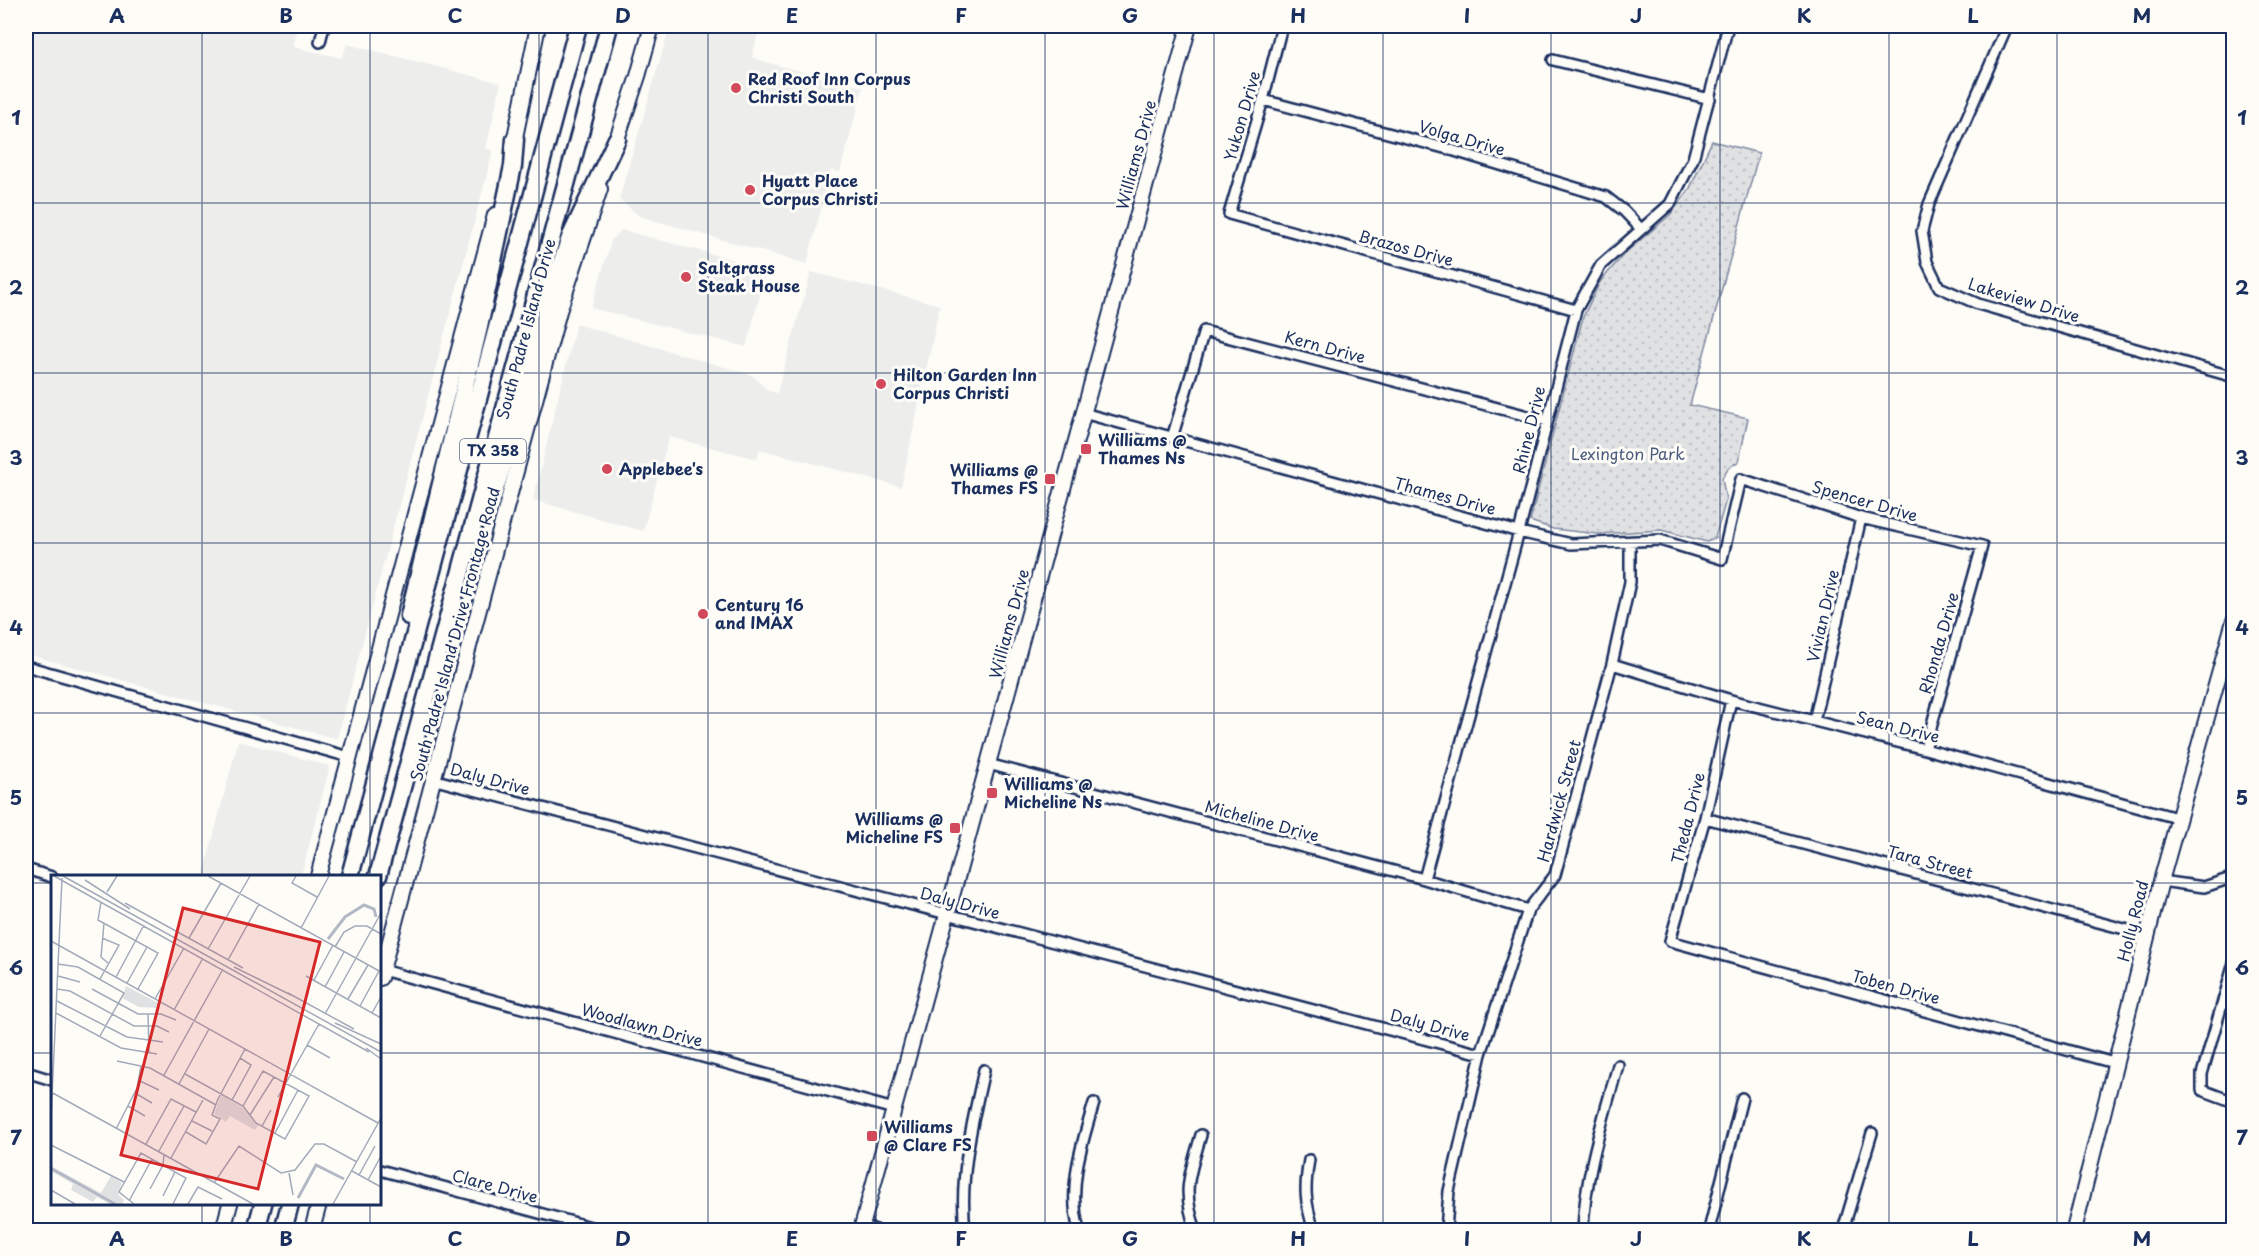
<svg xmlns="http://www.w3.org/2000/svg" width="2259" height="1256" viewBox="0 0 2259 1256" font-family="'Playpen Sans',sans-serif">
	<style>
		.built { fill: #edeeec }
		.grass { fill: url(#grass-dots); stroke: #7e88a0; stroke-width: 1.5 }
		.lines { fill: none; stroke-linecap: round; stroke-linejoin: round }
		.street-casing { stroke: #1b2f5e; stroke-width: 14 }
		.secondary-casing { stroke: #1b2f5e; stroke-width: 18 }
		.highway-casing { stroke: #1b2f5e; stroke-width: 21 }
		.street { stroke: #fdfcf7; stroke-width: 9 }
		.secondary { stroke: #fdfcf7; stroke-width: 14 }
		.highway { stroke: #fdfcf7; stroke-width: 16 }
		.grid { fill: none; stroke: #1b2f5e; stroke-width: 1.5; stroke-opacity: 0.55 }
		.poi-dot { fill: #d1495b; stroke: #fdfcf7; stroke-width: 2 }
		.labels { text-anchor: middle; stroke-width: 6; stroke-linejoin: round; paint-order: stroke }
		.shield { fill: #fdfcf7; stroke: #5f6c8c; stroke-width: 1.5 }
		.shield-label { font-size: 15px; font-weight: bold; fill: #1b2f5e }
		.poi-label { font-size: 16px; font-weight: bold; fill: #1b2f5e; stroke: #fdfcf7; text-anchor: start }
		.street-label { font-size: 16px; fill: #1b2f5e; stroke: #fdfcf7 }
		.park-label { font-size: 16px; fill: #4c5c7f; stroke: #fdfcf7 }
		.inset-river { fill: none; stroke: #b3b8c5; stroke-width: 3 }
		.inset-road { fill: none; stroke: #a3aaba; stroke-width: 1.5 }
		.view { fill: #d62828; fill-opacity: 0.15; stroke: #d62828; stroke-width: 3 }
		.inset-edge { fill: none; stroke: #1b2f5e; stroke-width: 3 }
		.neatline { fill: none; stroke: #1b2f5e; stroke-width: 2 }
		.grid-label { font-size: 20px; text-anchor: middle; font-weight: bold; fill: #1b2f5e }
	</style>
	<defs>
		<pattern id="grass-dots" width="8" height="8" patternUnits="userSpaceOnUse" patternTransform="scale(1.5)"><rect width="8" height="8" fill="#e0e1e3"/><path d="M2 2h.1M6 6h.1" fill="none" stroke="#c0c1c5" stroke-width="1.8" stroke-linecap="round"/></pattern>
	</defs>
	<rect width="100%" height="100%" fill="#fdfcf7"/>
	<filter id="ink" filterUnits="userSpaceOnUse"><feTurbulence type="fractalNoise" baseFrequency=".0167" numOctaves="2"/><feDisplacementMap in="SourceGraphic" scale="12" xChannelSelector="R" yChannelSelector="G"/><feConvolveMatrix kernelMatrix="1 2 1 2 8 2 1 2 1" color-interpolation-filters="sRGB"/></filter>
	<g filter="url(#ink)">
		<path class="built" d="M26 26H292L297 27 293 47 342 58 347 44 501 83 486 149 493 150 487 174 337 739 26 654Z
			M670 26H760L752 57 769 63 863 87 840 172 831 170 807 264 639 216 619 199Z
			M622 230 767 269 746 347 591 308 612 239Z
			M811 272 940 305 901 487 760 449 757 459 669 437 643 531 533 500 576 324 752 375 767 390 777 393Z
			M238 741 330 766 301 876H203Z"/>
		<path class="grass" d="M1712 141 1759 153 1690 405 1748 418 1739 461 1728 468 1722 478 1726 500 1715 538 1707 542 1661 530 1598 534 1553 529 1530 521 1583 317 1600 282 1624 254 1670 215 1689 190Z"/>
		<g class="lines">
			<defs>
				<path id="street" d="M1282 26 1263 100 1229 214 1576 310
					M1421 26H1422
					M2007 26 1929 204 1922 231 1927 262 1939 287 1978 304 2234 377
					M320 42 324 26
					M1553 60 1710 99
					M1263 100 1448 149 1606 197 1624 211 1641 229
					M1083 413 1519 532 1571 544 1660 540 1722 559 1741 479 1861 518 1982 546 1925 749
					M1172 438 1204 331 1547 421
					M1612 664 1731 700 1925 749 2177 818
					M26 666 349 757
					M1731 700 1705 818 1670 941 2114 1063
					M1814 721 1861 518
					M988 764 1424 879 1528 910
					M432 779 1481 1054
					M1705 818 2147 935
					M26 869 52 877
					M1424 879 1519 532 1576 310 1601 265 1670 204 1693 159 1728 26
					M2161 881 2204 887 2234 877
					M2234 963 2202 1074V1090L2234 1102
					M382 970 894 1109
					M26 1072 52 1080
					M1309 1160C1304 1188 1305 1203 1314 1230
					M380 1170 602 1230
					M862 1226 876 1230
					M965 1230C959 1176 972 1124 984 1070
					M1079 1230C1067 1188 1082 1143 1094 1103
					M1196 1230C1181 1190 1190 1174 1201 1135
					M1446 1230 1449 1191 1481 1054 1528 910 1555 875 1612 664 1630 582V543
					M1583 1230C1585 1174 1603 1120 1618 1065
					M1709 1230 1742 1098
					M1843 1230 1872 1133"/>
				<path id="secondary" d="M513 147 538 26
					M614 148 638 76 652 26
					M318 876 495 215
					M380 978 559 311 600 189
					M223 1230 230 1204
					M312 1230 319 1204
					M861 1230 1189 26
					M2074 1230 2161 881 2234 621"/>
				<path id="highway" d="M487 515 522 402 553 288 570 238 617 139
					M409 616 479 327 513 166 515 139
					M350 876 578 26
					M378 876 609 26
					M256 1230 263 1204
					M283 1230 290 1204"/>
			</defs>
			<use href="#street" class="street-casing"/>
			<use href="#secondary" class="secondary-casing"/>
			<use href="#highway" class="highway-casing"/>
			<use href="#street" class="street"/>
			<use href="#secondary" class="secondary"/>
			<use href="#highway" class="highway"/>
		</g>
	</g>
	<path class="grid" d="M202 26V876M370 26V876M539 26V1230M708 26V1230M876 26V1230M1045 26V1230M1214 26V1230M1383 26V1230M1551 26V1230M1720 26V1230M1889 26V1230M2057 26V1230M26 203H2234M26 373H2234M26 543H2234M26 713H2234M26 883H52M380 883H2234M26 1053H52M380 1053H2234M202 1204V1230M370 1204V1230"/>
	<g class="poi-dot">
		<circle cx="736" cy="88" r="6"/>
		<circle cx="750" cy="190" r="6"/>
		<circle cx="686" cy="277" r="6"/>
		<circle cx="881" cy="384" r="6"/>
		<rect x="1080" y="443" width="12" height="12" rx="3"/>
		<circle cx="607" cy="469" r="6"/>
		<rect x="1044" y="473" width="12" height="12" rx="3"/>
		<circle cx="703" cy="614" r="6"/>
		<rect x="986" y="787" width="12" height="12" rx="3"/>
		<rect x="949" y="822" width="12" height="12" rx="3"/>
		<rect x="866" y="1130" width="12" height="12" rx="3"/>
	</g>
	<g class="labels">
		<rect class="shield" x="460" y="439" width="66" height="24" rx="4.5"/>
		<g class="shield-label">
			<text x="493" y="456">TX 358</text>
		</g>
		<g class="poi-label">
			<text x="748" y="85">Red Roof Inn Corpus<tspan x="748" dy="18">Christi South</tspan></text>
			<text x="762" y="187">Hyatt Place<tspan x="762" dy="18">Corpus Christi</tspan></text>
			<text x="698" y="274">Saltgrass<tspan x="698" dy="18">Steak House</tspan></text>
			<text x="893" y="381">Hilton Garden Inn<tspan x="893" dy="18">Corpus Christi</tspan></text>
			<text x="1098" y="446">Williams @<tspan x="1098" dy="18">Thames Ns</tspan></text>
			<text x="619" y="475">Applebee's</text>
			<text x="1038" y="476" text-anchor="end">Williams @<tspan x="1038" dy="18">Thames FS</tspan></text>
			<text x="715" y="611">Century 16<tspan x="715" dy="18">and IMAX</tspan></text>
			<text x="1004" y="790">Williams @<tspan x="1004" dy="18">Micheline Ns</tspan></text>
			<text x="943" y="825" text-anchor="end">Williams @<tspan x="943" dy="18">Micheline FS</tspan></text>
			<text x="884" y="1133">Williams<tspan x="884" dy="18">@ Clare FS</tspan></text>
		</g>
		<g class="street-label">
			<text transform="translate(1242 116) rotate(-74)" y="6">Yukon Drive</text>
			<text transform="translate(1462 138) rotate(16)" y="6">Volga Drive</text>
			<text transform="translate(1136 155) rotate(-75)" y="6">Williams Drive</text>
			<text transform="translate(1406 248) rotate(15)" y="6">Brazos Drive</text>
			<text transform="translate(2024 300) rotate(17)" y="6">Lakeview Drive</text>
			<text transform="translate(526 329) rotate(-75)" y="6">South Padre Island Drive</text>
			<text transform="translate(1325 347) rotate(15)" y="6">Kern Drive</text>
			<text transform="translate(1529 430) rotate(-76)" y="6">Rhine Drive</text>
			<text transform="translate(1445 496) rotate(15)" y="6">Thames Drive</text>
			<text transform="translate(1865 501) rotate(16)" y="6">Spencer Drive</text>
			<text transform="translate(1823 616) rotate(-77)" y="6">Vivian Drive</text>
			<text transform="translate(1009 624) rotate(-75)" y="6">Williams Drive</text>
			<text transform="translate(455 634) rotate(-75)" y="6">South Padre Island Drive Frontage Road</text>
			<text transform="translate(1939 643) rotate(-74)" y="6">Rhonda Drive</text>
			<text transform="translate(1898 727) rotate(14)" y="6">Sean Drive</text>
			<text transform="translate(490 779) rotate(15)" y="6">Daly Drive</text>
			<text transform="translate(1559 801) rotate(-75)" y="6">Hardwick Street</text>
			<text transform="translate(1688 818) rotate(-76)" y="6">Theda Drive</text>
			<text transform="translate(1262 821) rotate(15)" y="6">Micheline Drive</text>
			<text transform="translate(1930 862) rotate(15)" y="6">Tara Street</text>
			<text transform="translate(960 903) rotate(15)" y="6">Daly Drive</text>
			<text transform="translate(2133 921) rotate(-76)" y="6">Holly Road</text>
			<text transform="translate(1896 987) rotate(15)" y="6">Toben Drive</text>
			<text transform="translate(642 1025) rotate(15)" y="6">Woodlawn Drive</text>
			<text transform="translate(1430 1025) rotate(15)" y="6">Daly Drive</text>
			<text transform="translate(495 1186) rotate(15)" y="6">Clare Drive</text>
		</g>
		<g class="park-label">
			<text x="1628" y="460">Lexington Park</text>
		</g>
	</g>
	<g transform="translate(51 875)">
		<rect width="330" height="330" fill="#fdfcf7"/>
		<path d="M75 111 109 129 107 133 88 132 71 123ZM170 220 191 232 207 250 204 255 179 241 175 247 163 239ZM0 291 50 318 60 301 71 308 67 319 73 325 71 329H59L46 322 42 327 20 315 22 309 0 296Z" fill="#e0e1e3"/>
		<path class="inset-river" d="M277 64 294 42 313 30 323 34 325 42M1 294 64 329M247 323 265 290 293 304"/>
		<path class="inset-road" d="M3 1 318 177M12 1 330 177M157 1 330 97M245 1 241 8 266 22M34 5 79 34M56 17 66 1M50 27 47 45 107 78 87 114M74 28 192 93M53 48 50 82 57 88M250 53 278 1M138 63 170 8M0 66 327 248M284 72 293 57 304 51H316L330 59M157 74 199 1M177 85 208 29M7 89 27 92 73 118 49 161M183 92 240 120M7 101 29 107M255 101 330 143M65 102 93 50M49 104 68 70 51 63M263 105 282 70M76 108 96 72M274 112 293 77M6 114 19 116 83 151H106L118 157M41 114 87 139H110L125 145M237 118 303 154M104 124 133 73M297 124 317 90M6 126 76 162 112 167M309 131 328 96M123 135 152 83M5 138 70 173 106 179M321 138 330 122M97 139 98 177M274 139 330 38M284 148 330 169M256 170 279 183M315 173 330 184M66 186 99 193 165 230M134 199 192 231 205 248 234 264 258 221 212 196 192 231M113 200 172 94M89 206 108 215M128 209 158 154M0 217 202 329M84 218 101 228M227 222 268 149M181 225 200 190 189 183M77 231 94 241M199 240 223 202M0 244 11 3M141 246 161 256M211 251 220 235M65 254 86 213 90 191M135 257 155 269 169 244 161 240 167 224 194 174M224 258 247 215M95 269 120 224 145 237M0 270 73 307M108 276 133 231M120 283 152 225M301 296 330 312M238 298 242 320M308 300 324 271M317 305 330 281M163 308 188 271 230 298 244 295 264 269H273L306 287M99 314 112 290 113 280M0 315 24 329M112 321 124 297M78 326 101 284M83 329 68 317 90 278 135 303 122 329M137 329 147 312 171 324M282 329 330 243"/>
		<path class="view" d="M132 33 269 67 207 314 70 280Z"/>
		<rect width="330" height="330" class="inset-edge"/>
	</g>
	<rect width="2259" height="1256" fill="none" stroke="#fdfcf7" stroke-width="66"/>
	<rect x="33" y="33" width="2193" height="1190" class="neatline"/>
	<g class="grid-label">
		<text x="117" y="23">A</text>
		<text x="286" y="23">B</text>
		<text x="455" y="23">C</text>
		<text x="623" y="23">D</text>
		<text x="792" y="23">E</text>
		<text x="961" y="23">F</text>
		<text x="1130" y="23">G</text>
		<text x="1298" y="23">H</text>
		<text x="1467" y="23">I</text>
		<text x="1636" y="23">J</text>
		<text x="1804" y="23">K</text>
		<text x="1973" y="23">L</text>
		<text x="2142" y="23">M</text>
		<text x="16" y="125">1</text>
		<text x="2242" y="125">1</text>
		<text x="16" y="295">2</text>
		<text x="2242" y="295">2</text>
		<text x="16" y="465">3</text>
		<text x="2242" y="465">3</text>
		<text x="16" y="635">4</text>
		<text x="2242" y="635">4</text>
		<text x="16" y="805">5</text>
		<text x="2242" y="805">5</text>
		<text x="16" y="975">6</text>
		<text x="2242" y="975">6</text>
		<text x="16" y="1145">7</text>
		<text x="2242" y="1145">7</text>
		<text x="117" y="1246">A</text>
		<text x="286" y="1246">B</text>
		<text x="455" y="1246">C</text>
		<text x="623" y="1246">D</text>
		<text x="792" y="1246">E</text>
		<text x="961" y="1246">F</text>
		<text x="1130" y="1246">G</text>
		<text x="1298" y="1246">H</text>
		<text x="1467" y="1246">I</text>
		<text x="1636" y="1246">J</text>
		<text x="1804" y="1246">K</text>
		<text x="1973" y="1246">L</text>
		<text x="2142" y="1246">M</text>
	</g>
</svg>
